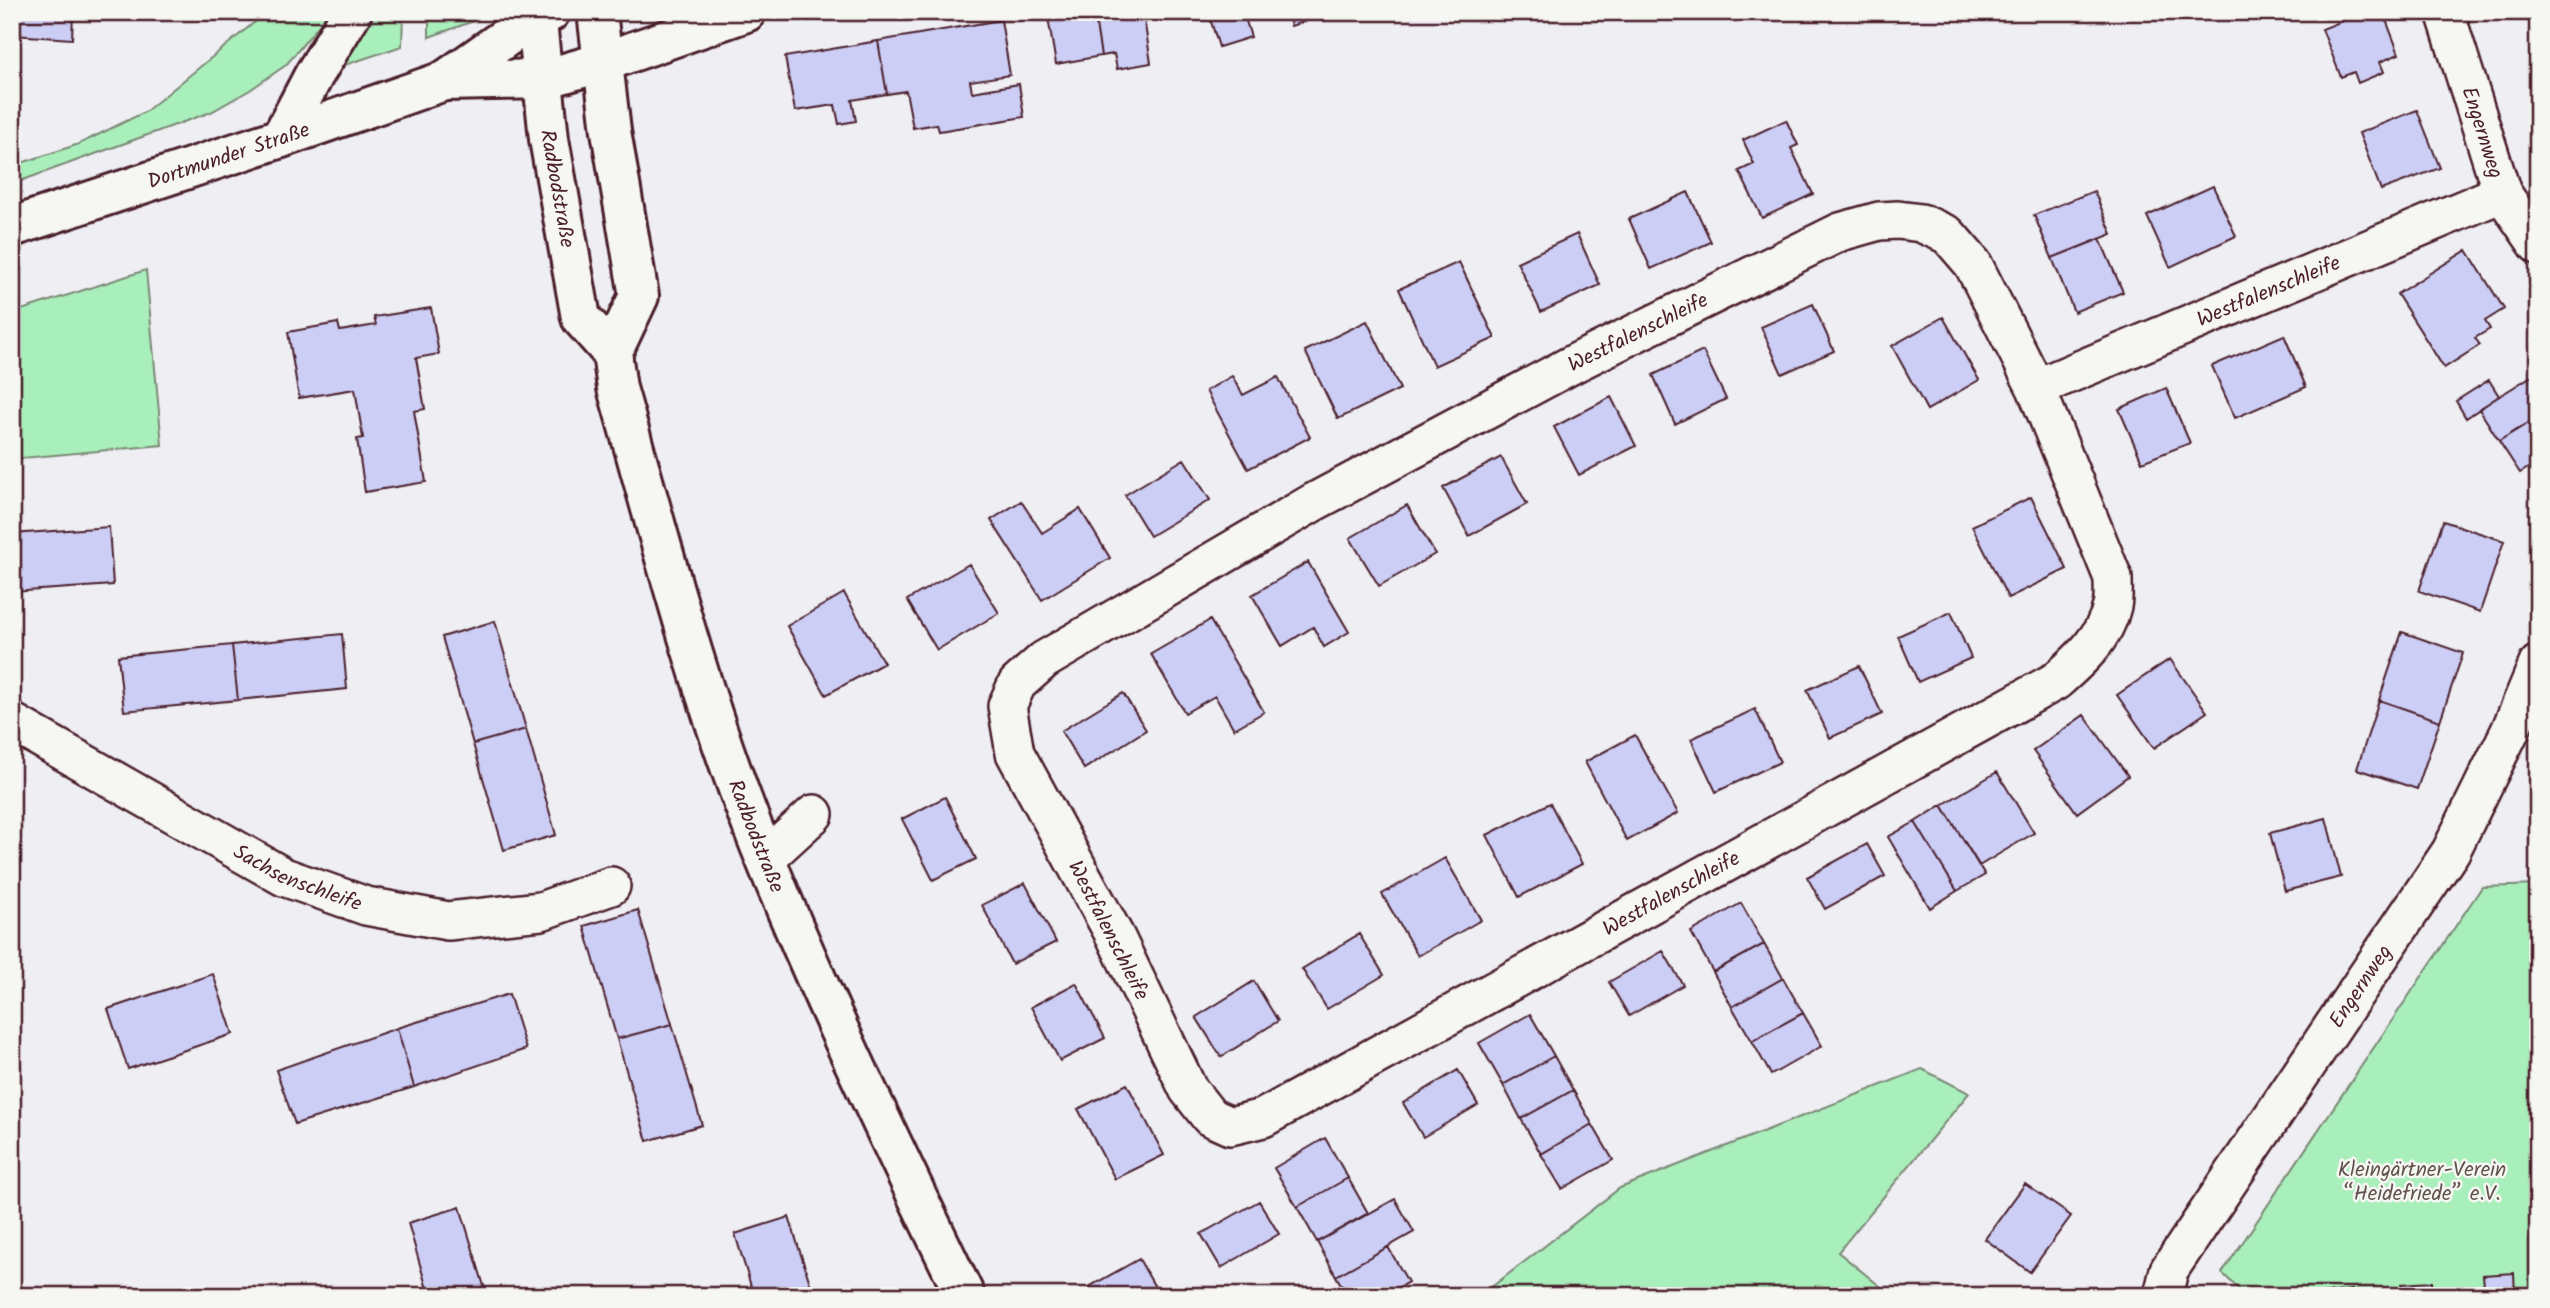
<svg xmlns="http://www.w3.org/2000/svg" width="2550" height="1308" viewBox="0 0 2550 1308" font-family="Kalam,sans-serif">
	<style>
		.green { fill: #a9efbc; stroke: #7a8774; stroke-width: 2 }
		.building { fill: #cccef6; stroke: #4a1f2b; stroke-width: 2 }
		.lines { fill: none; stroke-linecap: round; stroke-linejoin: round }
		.minor-casing { stroke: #4a1f2b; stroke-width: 42 }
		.secondary-casing { stroke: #4a1f2b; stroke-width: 44 }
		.minor { stroke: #f6f6f2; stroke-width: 37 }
		.secondary { stroke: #f6f6f2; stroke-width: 38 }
		.labels { text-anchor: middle; stroke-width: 5; stroke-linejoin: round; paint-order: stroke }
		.street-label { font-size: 21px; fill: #4a1f2b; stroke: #f6f6f2 }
		.park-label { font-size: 21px; fill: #62534f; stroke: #f6f6f2 }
	</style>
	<rect width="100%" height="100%" fill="#eeeef3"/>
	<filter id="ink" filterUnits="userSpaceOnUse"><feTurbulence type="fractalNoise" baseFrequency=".0143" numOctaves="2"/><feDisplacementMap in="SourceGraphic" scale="14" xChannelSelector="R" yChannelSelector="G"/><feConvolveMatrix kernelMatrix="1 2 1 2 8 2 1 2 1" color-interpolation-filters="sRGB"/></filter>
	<g filter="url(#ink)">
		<path class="green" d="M267 12H330L286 65 250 90 211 112 12 184V166L79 144 145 112Z
			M372 12H403L402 46 339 67Z
			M429 12H499L429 37Z
			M146 270 162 445 12 459V313Z
			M2538 885V1296H2246L2222 1273 2482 887Z
			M1922 1069 1969 1093 1838 1252 1892 1296H1480L1620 1188Z"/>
		<path class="building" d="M14 12H73L72 39 13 35Z
			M1047 12H1094L1101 56 1056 64Z
			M1094 12H1143L1151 63 1117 69 1114 54 1101 56Z
			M1208 12H1263L1245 18 1251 37 1219 47Z
			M1287 12H1332L1291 26Z
			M2365 12H2383L2399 54 2380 62 2384 72 2358 83 2354 72 2341 77 2322 29Z
			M1001 20 1010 75 970 81 972 92 1019 84 1024 117 939 131 937 124 913 128 906 91 887 94 878 41Z
			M878 41 887 94 852 100 856 121 839 124 835 105 795 111 785 57Z
			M2417 110 2440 168 2381 190 2359 133Z
			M1786 120 1798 145 1791 148 1813 194 1762 218 1739 171 1754 164 1743 140Z
			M2213 186 2236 236 2170 267 2147 216Z
			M2094 191 2112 234 2052 258 2034 215Z
			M1688 192 1711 242 1651 269 1629 219Z
			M1577 234 1600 285 1541 312 1517 262Z
			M2100 239 2123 292 2074 312 2052 258Z
			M2467 250 2504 309 2485 321 2490 329 2475 338 2480 345 2444 368 2397 294Z
			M1459 262 1495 338 1434 366 1399 289Z
			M1813 304 1834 351 1782 374 1761 327Z
			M431 308 439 354 416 358 425 409 414 411 426 482 365 492 357 439 363 438 355 389 299 398 288 332 338 323 340 331 376 325 374 317Z
			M1943 317 1979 380 1927 410 1892 346Z
			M1367 321 1400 389 1338 419 1305 351Z
			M2284 335 2306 387 2235 418 2212 366Z
			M1703 351 1726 399 1675 424 1653 375Z
			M2533 375 2538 382V417L2499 441 2479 409Z
			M1232 376 1243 395 1278 377 1310 437 1248 469 1206 391Z
			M2489 380 2499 396 2466 418 2456 401Z
			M2166 388 2190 443 2142 462 2119 409Z
			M1611 397 1636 446 1579 475 1554 427Z
			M2538 417V462L2520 473 2499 441Z
			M1501 457 1527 504 1469 536 1443 488Z
			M1184 459 1210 500 1150 536 1125 495Z
			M2031 497 2067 569 2008 598 1972 526Z
			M1021 501 1042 533 1080 509 1110 558 1042 600 991 520Z
			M1407 505 1435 554 1379 586 1350 538Z
			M2443 521 2504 541 2480 612 2419 591Z
			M109 527 113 585 12 592V534Z
			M1308 562 1349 632 1324 647 1313 627 1282 646 1252 595Z
			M969 564 999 613 937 650 907 600Z
			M844 593 884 663 826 695 787 626Z
			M1951 612 1971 658 1918 682 1898 636Z
			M1210 620 1264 712 1234 729 1215 696 1185 713 1151 654Z
			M495 621 526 729 473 744 442 637Z
			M2402 632 2463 653 2440 721 2379 700Z
			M342 634 347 689 238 700 232 645Z
			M232 645 238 700 124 711 118 656Z
			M2170 659 2207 712 2154 748 2117 695Z
			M1859 666 1882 714 1830 738 1807 690Z
			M1123 693 1146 730 1084 769 1061 731Z
			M2379 700 2440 721 2417 789 2357 769Z
			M1755 709 1780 762 1716 792 1691 739Z
			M2084 715 2128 776 2077 813 2033 751Z
			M526 729 556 835 504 850 473 744Z
			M1635 735 1678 813 1627 841 1585 762Z
			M1997 772 2034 833 1979 866 1942 805Z
			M945 797 976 859 933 880 902 819Z
			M1550 803 1582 864 1519 897 1487 835Z
			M1942 805 1985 875 1957 891 1915 822Z
			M2326 818 2341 877 2285 891 2270 833Z
			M1915 822 1957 891 1930 908 1888 837Z
			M1867 844 1885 876 1825 909 1807 877Z
			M1445 858 1481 920 1418 956 1382 894Z
			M1025 883 1056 942 1012 964 982 905Z
			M1741 903 1764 944 1713 972 1691 932Z
			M638 910 672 1024 617 1039 584 926Z
			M1359 934 1384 975 1327 1009 1302 969Z
			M1764 944 1783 978 1732 1007 1713 972Z
			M1663 951 1683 985 1629 1016 1609 982Z
			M213 974 233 1034 128 1069 108 1009Z
			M1783 978 1803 1013 1752 1041 1732 1007Z
			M1254 981 1278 1021 1221 1057 1196 1017Z
			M1076 983 1105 1038 1060 1061 1031 1007Z
			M509 994 526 1049 414 1087 397 1028Z
			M1803 1013 1822 1046 1771 1075 1752 1041Z
			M1530 1014 1554 1056 1503 1085 1479 1043Z
			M672 1024 702 1125 647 1141 617 1039Z
			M397 1028 414 1087 295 1124 276 1070Z
			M1554 1056 1573 1090 1521 1119 1503 1085Z
			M1458 1070 1478 1105 1423 1137 1403 1103Z
			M1127 1084 1164 1155 1115 1179 1078 1109Z
			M1573 1090 1592 1124 1541 1154 1521 1119Z
			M1592 1124 1613 1160 1562 1189 1541 1154Z
			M1325 1138 1348 1178 1297 1207 1274 1168Z
			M1348 1178 1368 1213 1317 1242 1297 1207Z
			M2025 1184 2071 1216 2030 1272 1985 1239Z
			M1395 1199 1414 1232 1336 1276 1317 1242Z
			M1259 1201 1279 1234 1221 1268 1201 1234Z
			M460 1207 487 1296H429L408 1223Z
			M789 1217 814 1296H754L735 1234Z
			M1388 1247 1408 1282 1383 1296H1348L1336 1276Z
			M1139 1259 1160 1296H1094L1089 1287Z
			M2514 1273 2515 1296H2485L2483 1275Z
			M2432 1282 2433 1296H2402L2401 1284Z
			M2352 1290V1296H2321V1294Z"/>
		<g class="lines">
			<defs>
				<g id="minor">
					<path id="s1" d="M2445 12 2502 193 2538 245"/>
					<path id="s2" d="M2036 388 2113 578C2113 587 2114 598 2112 606 2105 638 2079 661 2056 681L1263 1118 1230 1126 1210 1117 1188 1089 1116 938 1015 753 1007 706 1017 684 1044 660 1314 502 1575 363 1840 232 1879 221 1898 220 1921 223 1948 235 1973 264 2036 388 2502 193"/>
					<path id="s3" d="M12 722 284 877 366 906 448 921 541 911 611 886"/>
					<path d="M766 858 814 814"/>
					<path id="s4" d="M2163 1296 2169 1270 2451 851 2510 731 2538 664"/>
				</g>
				<g id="secondary">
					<path id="s5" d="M536 12 549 139 581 318 612 353 617 388C659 534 696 682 751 823 814 984 890 1140 965 1296"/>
					<path d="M597 12 611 131 639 296 612 353"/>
					<path d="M444 81 544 79 603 62 746 12"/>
					<path d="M281 138 314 75 352 12"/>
					<path id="s6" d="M12 227 281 138 444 81 536 16 550 12"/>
				</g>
			</defs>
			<use href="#minor" class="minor-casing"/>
			<use href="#secondary" class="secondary-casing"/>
			<use href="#minor" class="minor"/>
			<use href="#secondary" class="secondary"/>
		</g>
	</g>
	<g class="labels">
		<g class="street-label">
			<text dy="7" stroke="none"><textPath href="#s1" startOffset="126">Engernweg</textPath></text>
			<text dy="7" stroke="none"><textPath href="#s6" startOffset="228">Dortmunder Straße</textPath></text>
			<text dy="7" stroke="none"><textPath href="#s5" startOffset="178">Radbodstraße</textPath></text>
			<text dy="7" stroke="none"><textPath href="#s2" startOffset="3257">Westfalenschleife</textPath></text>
			<text dy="7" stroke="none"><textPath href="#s2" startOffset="2490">Westfalenschleife</textPath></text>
			<text dy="7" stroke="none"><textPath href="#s5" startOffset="861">Radbodstraße</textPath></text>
			<text dy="7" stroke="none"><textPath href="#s3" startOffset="326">Sachsenschleife</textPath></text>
			<text transform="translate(1671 893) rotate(-29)" y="7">Westfalenschleife</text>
			<text transform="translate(1109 930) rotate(63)" y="7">Westfalenschleife</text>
			<text dy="7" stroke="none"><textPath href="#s4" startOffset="369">Engernweg</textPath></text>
		</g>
		<g class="park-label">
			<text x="2422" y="1176">Kleingärtner-Verein<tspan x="2422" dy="24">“Heidefriede” e.V.</tspan></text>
		</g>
	</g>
	<rect width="2550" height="1308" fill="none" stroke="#f6f6f2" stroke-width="42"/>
	<rect x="21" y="21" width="2508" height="1266" fill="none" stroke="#4a1f2b" stroke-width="2.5" filter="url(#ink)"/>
</svg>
